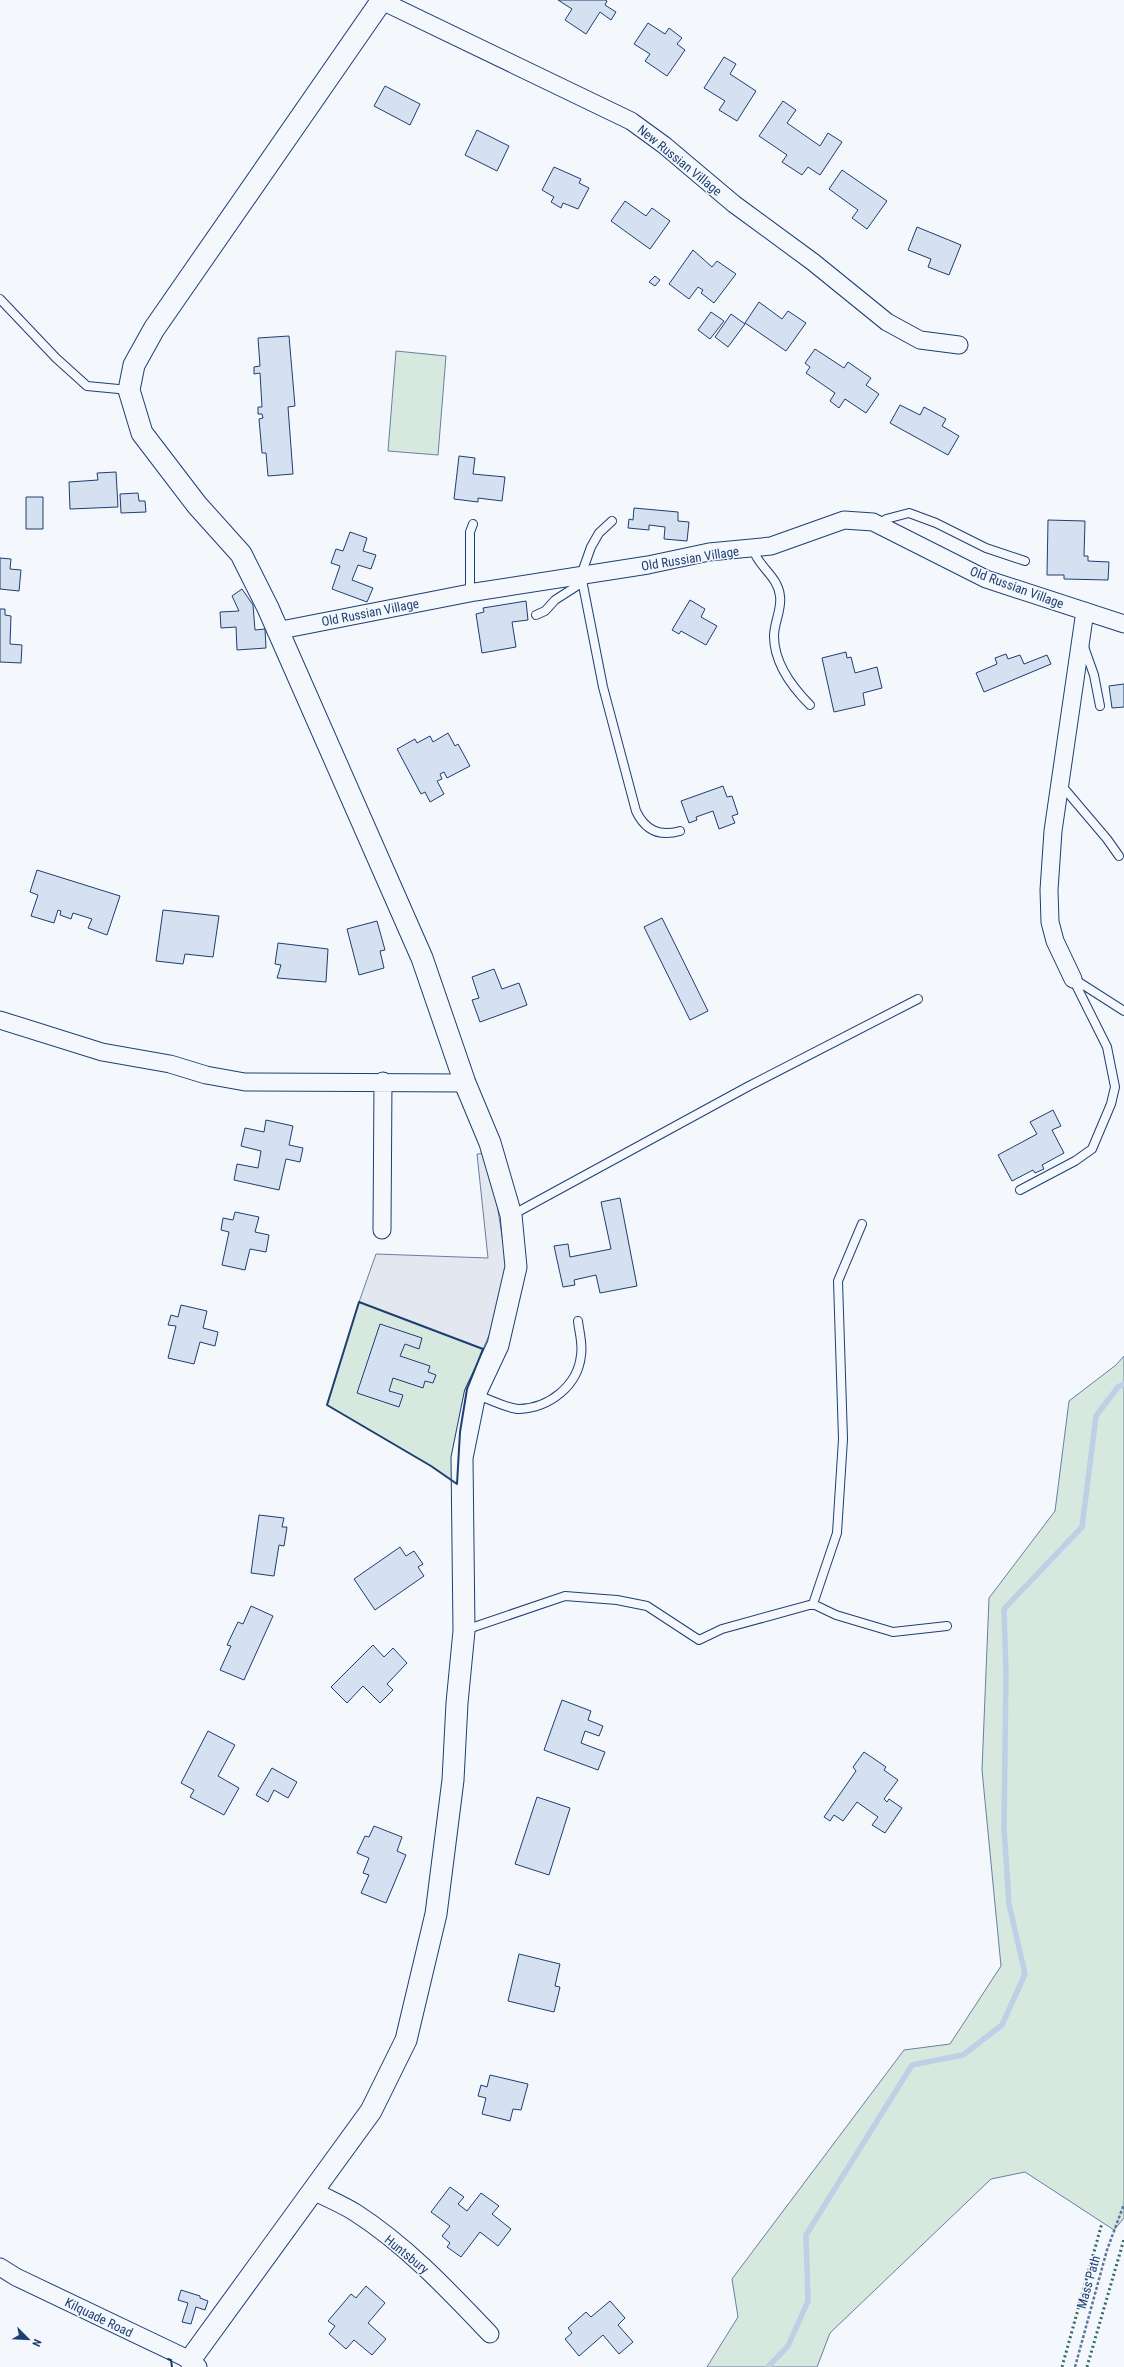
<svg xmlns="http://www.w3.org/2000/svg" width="1124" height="2367" viewBox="0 0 1124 2367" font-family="'Roboto Condensed',sans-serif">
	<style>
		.green { fill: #d7e8df; stroke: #687fa3 }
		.parking { fill: #e3e8f0; stroke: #687fa3 }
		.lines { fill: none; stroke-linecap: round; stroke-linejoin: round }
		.stream { stroke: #bed0e5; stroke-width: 5.5 }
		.building { fill: #d5e0f0; stroke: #1d3f73 }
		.service-casing { stroke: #1d3f73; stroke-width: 10 }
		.minor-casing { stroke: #1d3f73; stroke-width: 19 }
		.tertiary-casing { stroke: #1d3f73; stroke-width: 23 }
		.path { stroke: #5e769c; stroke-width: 2.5; stroke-dasharray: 3 2; stroke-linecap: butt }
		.service { stroke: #f4f7fb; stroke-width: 8 }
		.minor { stroke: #f4f7fb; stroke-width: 17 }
		.tertiary { stroke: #f4f7fb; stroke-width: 21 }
		.hedge { stroke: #2c6c60; stroke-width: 3; stroke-dasharray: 2 3; stroke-linecap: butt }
		.wall { stroke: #1d3f73; stroke-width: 2 }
		.labels { text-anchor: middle; stroke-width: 3; stroke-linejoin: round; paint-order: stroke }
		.street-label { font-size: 13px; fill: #1d3f73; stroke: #f4f7fb }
	</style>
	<rect width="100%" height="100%" fill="#f4f7fb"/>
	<path class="green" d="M396 351 446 356 438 455 388 451Z
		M359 1302 483 1349 467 1389 457 1484 431 1466 327 1405Z
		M1124 1356V2218L1114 2230 1025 2172 991 2179 830 2333 817 2367H707L738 2317 732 2279 904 2050 950 2044 1001 1966 982 1770 989 1598 1055 1511 1069 1401 1116 1365Z"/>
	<path class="parking" d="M489 1153 510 1287 483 1349 359 1302 376 1254 488 1258 477 1154Z"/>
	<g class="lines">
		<path class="stream" d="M768 2367 788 2346 808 2301 806 2235 912 2065 963 2055 1002 2025 1025 1974 1009 1904 1004 1828 1006 1672 1004 1609 1082 1527 1096 1416 1118 1387 1124 1384"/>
	</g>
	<path class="building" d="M558 0H605L607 1 605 5 616 12 611 20 600 12 586 34 565 20 572 9Z
		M648 23 665 34 669 28 682 38 677 44 685 50 667 76 645 61 650 54 634 44Z
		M724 57 736 64 730 74 756 91 737 121 719 110 725 101 704 88Z
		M385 86 420 104 410 125 374 106Z
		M783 101 796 110 787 123 820 146 828 133 842 142 820 175 808 167 802 175 782 162 787 155 759 136Z
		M477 130 509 146 497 171 465 155Z
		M554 167 581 179 579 183 589 188 578 209 563 203 561 208 551 202 554 197 542 190Z
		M842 170 887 201 867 229 852 218 858 210 829 189Z
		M625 201 646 216 652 208 670 221 650 249 611 221Z
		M917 227 961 245 949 275 928 267 931 259 908 250Z
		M693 250 712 267 717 261 736 274 714 303 701 293 703 290 698 287 689 299 669 284Z
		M655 276 660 280 655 286 649 282Z
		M759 302 782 319 788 311 806 323 786 351 745 323Z
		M711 312 724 321 710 339 698 330Z
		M731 314 745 324 728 347 715 337Z
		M289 336 295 406 288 407 293 474 268 476 266 453H262L259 419 263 418 262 414H258V407H262L260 373 254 374V367L260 366 258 338Z
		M815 349 844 368 848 362 871 378 866 385 879 394 866 413 845 399 839 408 830 401 835 393 806 373 810 367 805 363Z
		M900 405 920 415 924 407 946 419 942 426 959 436 948 455 890 423Z
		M459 456 475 458 473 474 505 477 502 501 478 498V502L454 499Z
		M116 472 118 507 70 509 69 482 98 480 97 473Z
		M138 493 139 501H145L146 512 121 513 120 494Z
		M26 497H43V529H26Z
		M634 508 678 512V521L689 522 687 541 664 539 665 527 649 525V530L628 528 629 519 633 520Z
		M1048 520 1085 521 1084 556H1088V561L1109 562 1108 580 1064 579V575H1047Z
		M350 532 367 538 363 551 376 555 371 569 358 565 352 580 373 588 367 602 332 589 340 566 331 563 336 549 343 551Z
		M0 558 11 559 10 569 21 570 19 591 0 589Z
		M242 589 253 605 255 630 265 629 266 648 237 650 236 627 221 628 220 612 239 611 232 596Z
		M690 600 705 609 701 617 717 626 706 645 681 631 679 634 672 630Z
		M526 601 528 620 512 622 516 647 482 653 476 614 484 612 483 608Z
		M0 609H5V615L11 616 10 644 22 645 21 663 0 662Z
		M846 652 847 658 851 657 855 673 877 667 882 688 863 693 865 705 834 712 822 658Z
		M1006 654 1008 659 1020 655 1024 664 1047 655 1051 664 984 692 976 673 997 664 995 658Z
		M1124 684V707L1112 708 1109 686Z
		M448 733 455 746 458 744 470 766 447 778 444 772 440 774 442 779 437 781 444 794 430 802 425 792 421 794 397 749 415 739 417 743 430 736 433 742Z
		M723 786 727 797 732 796 738 814 732 816 735 823 719 829 713 811 696 817 697 820 689 823 681 801Z
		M37 870 120 896 107 935 88 928 92 919 73 913 71 919 60 915 61 911 58 910 54 923 31 916 38 895 30 892Z
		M163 910 219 916 213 957 185 954 183 964 156 961Z
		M662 918 708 1011 690 1020 644 927Z
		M377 921 385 950 380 951 384 968 359 975 347 929Z
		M278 943 328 949 326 982 277 978 281 965 275 964Z
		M494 969 502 989 519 983 527 1005 480 1022 472 1000 479 998 472 977Z
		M1053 1110 1061 1126 1052 1130 1064 1153 1042 1165 1044 1169 1035 1173 1033 1170 1012 1181 998 1155 1037 1134 1030 1122Z
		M266 1120 293 1126 289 1145 303 1148 300 1162 286 1159 279 1190 234 1180 237 1164 258 1168 261 1151 241 1146 245 1128 264 1132Z
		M620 1198 637 1286 600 1293 596 1275 574 1280 575 1285 563 1287 554 1246 568 1244 570 1257 611 1249 601 1202Z
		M235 1212 259 1217 255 1232 269 1235 266 1252 250 1249 245 1270 222 1265 229 1232 221 1230 223 1218 233 1220Z
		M181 1305 207 1311 203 1328 218 1332 215 1346 200 1342 194 1364 168 1358 176 1326 168 1325 171 1315 178 1317Z
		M380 1324 422 1338 419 1349 405 1344 400 1356 430 1366 428 1372 436 1375 433 1383 425 1381 423 1388 393 1378 389 1391 403 1395 399 1407 357 1393Z
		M259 1515 284 1518 282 1527H287L284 1546 279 1545 274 1576 251 1573Z
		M400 1547 406 1556 414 1551 423 1564 418 1567 424 1576 375 1610 354 1579Z
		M251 1606 273 1616 244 1680 220 1670 231 1646 227 1645 238 1622 243 1624Z
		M373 1645 384 1657 393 1648 407 1663 387 1684 393 1690 380 1703 363 1686 347 1703 331 1687Z
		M562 1700 591 1711 588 1720 603 1726 599 1736 585 1731 581 1743 605 1752 598 1770 544 1750Z
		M208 1731 235 1745 218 1776 239 1788 224 1815 190 1797 194 1790 181 1783Z
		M864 1752 886 1767 884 1770 898 1780 884 1799 887 1802 889 1799 902 1808 885 1833 872 1825 878 1817 857 1802 843 1821 834 1815 830 1821 824 1817 856 1771 853 1767Z
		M272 1768 297 1782 288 1798 274 1790 268 1802 256 1795Z
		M537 1797 570 1808 549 1875 515 1864Z
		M374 1826 402 1837 397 1851 406 1855 386 1903 361 1893 369 1875 363 1873 369 1858 357 1853 365 1836 369 1837Z
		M519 1954 560 1964 555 1986 560 1987 554 2012 508 2001Z
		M490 2075 528 2084 521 2110 513 2109 510 2121 482 2114 486 2098 478 2096 481 2085 487 2087Z
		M450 2187 464 2197 458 2204 467 2211 481 2193 499 2206 492 2214 511 2229 498 2246 480 2232 461 2257 447 2247 450 2243 442 2236 450 2226 431 2212Z
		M366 2286 385 2303 368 2323 386 2339 372 2355 354 2340 346 2349 329 2334 335 2326 328 2321 351 2294 356 2298Z
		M181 2290 200 2296V2298L208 2301 205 2310 196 2307 191 2324 182 2322 188 2303 178 2300Z
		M610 2301 625 2318 618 2325 633 2342 619 2354 603 2335 579 2356 565 2339 572 2333 568 2328 586 2312 591 2317Z"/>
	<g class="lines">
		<defs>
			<path id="service" d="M0 299 56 358 87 386 129 390
				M612 521 599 533 591 547 581 575 603 687 636 811C645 830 659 837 680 831
				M879 525 886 519 909 513 936 523 986 548 1025 561
				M753 549C758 567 778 576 780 596 782 609 774 623 774 636 774 662 792 687 810 705
				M470 593V532L473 524
				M536 615 545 611 555 600 583 582
				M1083 644 1094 675 1100 706
				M1062 786 1107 839 1119 856
				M1074 979 1124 1011
				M1020 1190 1075 1161 1092 1149 1111 1104 1115 1087 1107 1047 1073 979
				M512 1215 749 1086 918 999
				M475 1394C486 1398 508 1409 519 1409 549 1408 578 1386 581 1355 583 1344 579 1331 578 1321
				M813 1604 836 1615 893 1632 947 1626
				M465 1630 565 1596 617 1600 647 1606 699 1640 722 1629 813 1604 837 1533 843 1439 838 1281 862 1224"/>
			<path id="minor" d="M382 1 631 121 664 145 734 204 813 262 887 322 920 340 959 345
				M276 631 475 592 648 565 709 552 771 546 844 520 873 522 986 579 1124 624
				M1073 979 1055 941 1050 922 1049 890 1053 831 1085 611
				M0 1020 102 1052 170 1064 206 1075 245 1082 465 1083
				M382 1230 383 1081
				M312 2190C326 2198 342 2204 356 2213 407 2246 448 2290 490 2334
				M0 2267 16 2277 190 2360 198 2367"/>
			<path id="tertiary" d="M190 2360 371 2111 406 2040 436 1914 453 1780 457 1703 464 1631 462 1458 475 1394 498 1345 516 1267 511 1215 490 1143 465 1083 422 958 268 608 241 554 197 505 142 433 129 390 134 365 154 329 382 0"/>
		</defs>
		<use href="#service" class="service-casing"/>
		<use href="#minor" class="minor-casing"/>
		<use href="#tertiary" class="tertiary-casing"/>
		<path class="path" d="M1075 2367 1107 2250 1124 2204"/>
		<use href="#service" class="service"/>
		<use href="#minor" class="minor"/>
		<use href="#tertiary" class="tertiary"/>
		<path class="hedge" d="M1062 2367 1102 2223
			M1087 2367 1124 2239"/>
		<path class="wall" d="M359 1302 483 1349 467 1389 460 1432 457 1484 431 1466 327 1405Z
			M168 2359 171 2360 172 2367"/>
	</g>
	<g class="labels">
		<g class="street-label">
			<text transform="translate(680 160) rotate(39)" y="5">New Russian Village</text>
			<text transform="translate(690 558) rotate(-9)" y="5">Old Russian Village</text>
			<text transform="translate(1017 587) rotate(20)" y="5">Old Russian Village</text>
			<text transform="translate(370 612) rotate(-11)" y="5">Old Russian Village</text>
			<text transform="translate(407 2254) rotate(39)" y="5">Huntsbury</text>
			<text transform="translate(1088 2282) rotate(-74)" y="5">Mass Path</text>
			<text transform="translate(99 2317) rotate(26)" y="5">Kilquade Road</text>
		</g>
	</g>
	<g transform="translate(28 2339) rotate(114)" stroke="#f4f7fb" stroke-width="3" paint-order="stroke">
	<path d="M0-3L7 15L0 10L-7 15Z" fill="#1d3f73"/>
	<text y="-6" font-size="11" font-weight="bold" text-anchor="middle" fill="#1d3f73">N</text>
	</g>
</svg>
